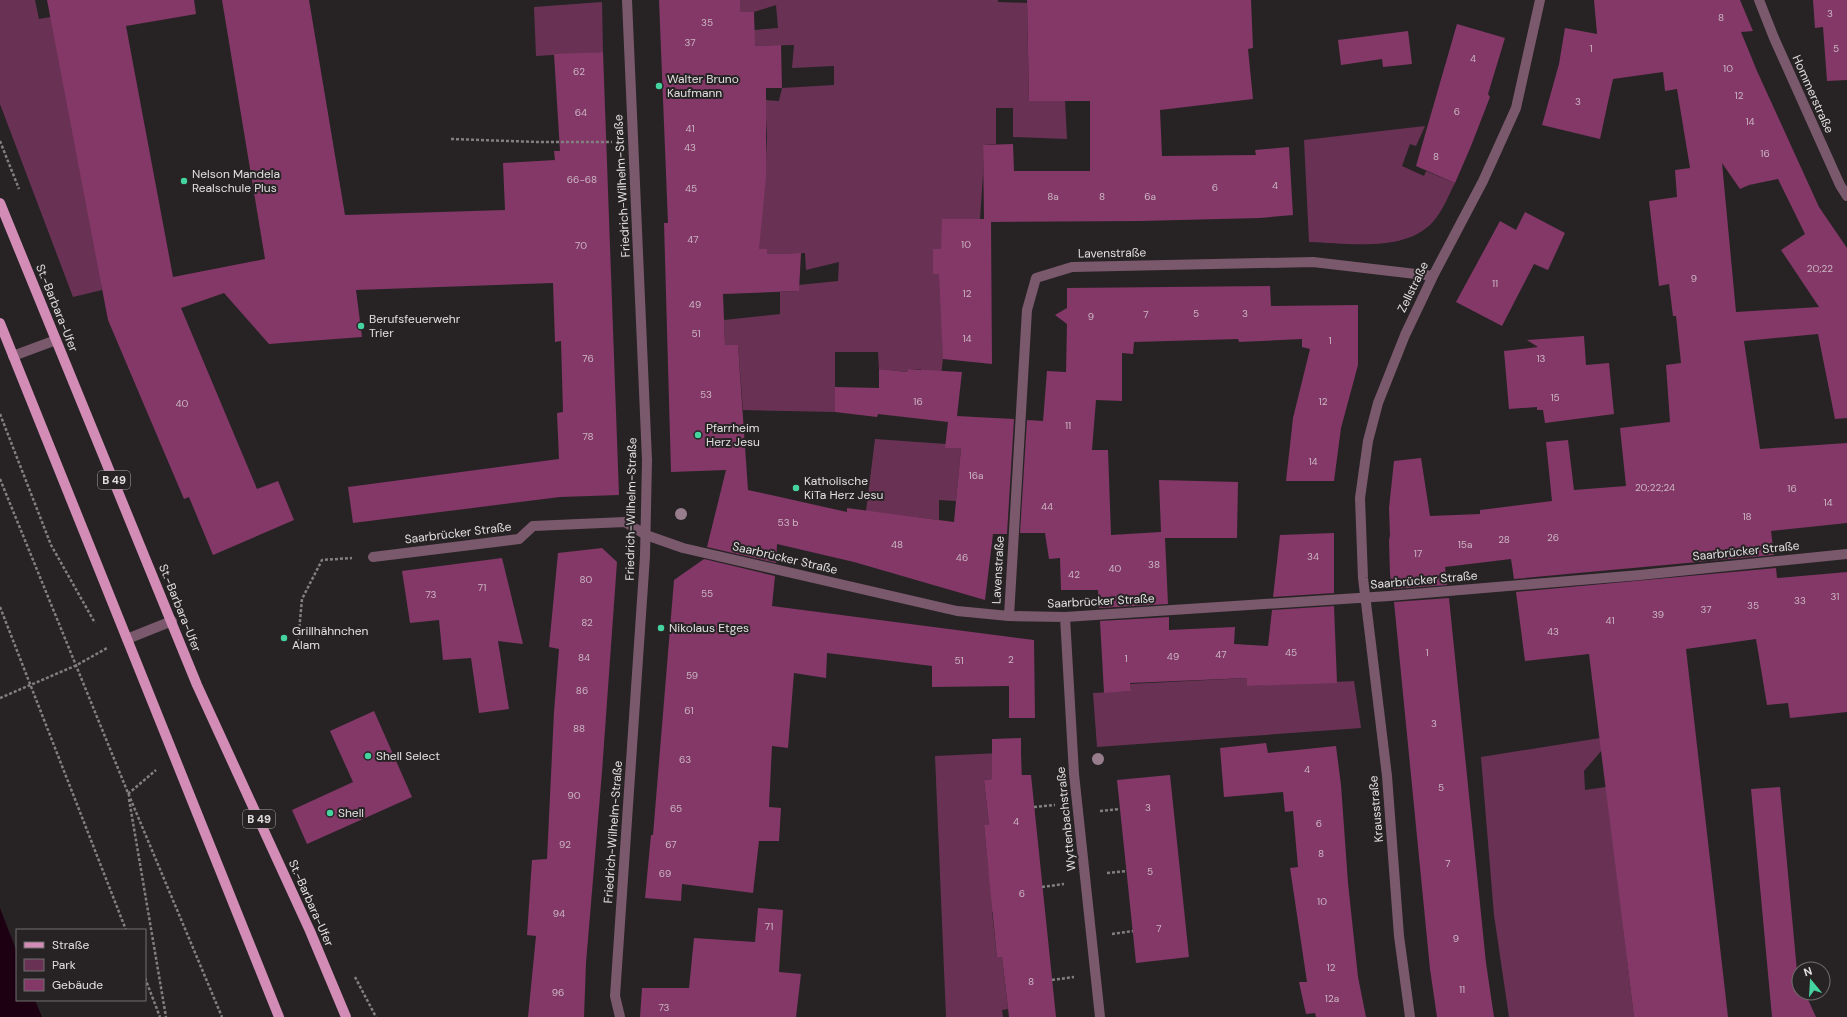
<svg xmlns="http://www.w3.org/2000/svg" width="1847" height="1017" viewBox="0 0 1847 1017" font-family="'DM Sans',sans-serif">
	<style>
		.green { fill: #693254 }
		.water { fill: #1e0013 }
		.building { fill: #833867; fill-rule: evenodd }
		.lines { fill: none; stroke-linecap: round; stroke-linejoin: round }
		.path { stroke: #827f80; stroke-width: 2.5; stroke-dasharray: 3 2; stroke-linecap: butt }
		.minor { stroke: #7b596c; stroke-width: 10 }
		.major { stroke: #d28cb5; stroke-width: 10 }
		.tree { fill: #987e8c }
		.poi-dot { fill: #45d49f; stroke: #272325; stroke-width: 1.5 }
		.labels { text-anchor: middle; stroke-width: 4; stroke-linejoin: round; paint-order: stroke }
		.number-label { font-size: 10px; fill: #cab5c2 }
		.shield { fill: #272325; stroke: #a9a7a8; stroke-width: 1 }
		.shield-label { font-size: 11px; font-weight: bold; fill: #e1dfe0 }
		.poi-label { font-size: 12px; fill: #e1dfe0; stroke: #272325; text-anchor: start }
		.street-label { font-size: 12px; fill: #e1dfe0; stroke: #272325 }
	</style>
	<rect width="100%" height="100%" fill="#272325"/>
	<path class="green" d="M0 0H35L39 19 73 13 102 290 73 297 0 104Z
		M740 0H998V2L1027 3 1029 101H1065L1067 139 1013 137V108H996V144L983 145V175L980 219H942L943 358 941 376H921V369H908L907 372 879 369 878 352H835V412L743 410 738 346 725 345 724 320 780 314V292L799 291V285L838 281 839 262 806 270 805 253 767 254 722 251 764 193 767 137 765 100 779 101 782 88 834 85V66L792 68 794 45 752 46 754 30 778 28 776 5 754 12H739Z
		M602 2 603 52 536 56 534 7Z
		M1425 126 1416 146 1410 144 1402 166 1424 176 1426 171 1455 183C1449 194 1444 208 1436 218 1409 254 1349 243 1309 242L1304 140Z
		M875 439 946 444V448H961L956 501 939 500V520L866 511Z
		M1247 678V686L1354 681 1361 728 1097 747 1093 693 1131 691 1130 684Z
		M1600 738 1602 750 1584 771 1585 790 1606 787 1634 1017H1509L1494 915 1481 757Z
		M1021 752 1022 775 984 780 989 825 984 826 989 873 998 911 992 912 997 958 1002 957 1008 1009 1002 1010 1003 1017H946L935 756Z"/>
	<path class="water" d="M0 908 17 952V1000H35L42 1017H0Z"/>
	<path class="building" d="M47 0H194L196 14 126 26 173 277 265 259 222 0H309L345 215 505 210 503 163 555 160 554 151H560L554 54 603 52 619 495 560 497 353 523 348 487 559 459 557 413 563 412 561 341 555 342 553 283 356 290 362 337 269 344 224 293 181 308 257 489 278 481 294 520 213 555 189 497 184 499 108 320Z
		M659 0H740V12H754L755 46 781 45 782 88H766V178L759 249H767V254L801 253 799 291 723 294 725 345H738L748 490 847 512V508L954 522 961 448H945L948 422 878 414 877 417 835 412V387L879 388V369L907 372 908 369 962 372 957 416 1014 419 1007 534H993L985 600 854 562 777 544 776 563 707 547 726 470 671 472 664 223H668Z
		M1027 0H1251L1253 48 1248 49 1253 99 1160 110 1162 156 1256 155 1255 150 1289 147 1293 215 1260 218 1140 221 991 222 992 364 943 359 939 274H933V249H941L942 219H984L983 145 1013 144 1014 171H1090V101H1029Z
		M1594 0H1740L1753 31 1741 32 1757 71 1819 207 1847 248V418L1835 419 1818 334 1744 341 1760 449 1847 443V523L1771 531 1774 555 1514 579 1511 559 1445 567 1447 585 1392 589 1390 574 1389 540 1390 536 1389 508 1394 461 1421 458 1430 516 1480 514V510L1552 501 1546 442 1568 440 1574 490 1626 486 1620 428 1670 422 1666 365 1681 363 1676 316H1673L1669 284 1659 286 1649 201 1677 197 1675 170 1690 168 1677 89 1665 91 1663 72 1613 79 1600 139 1542 125 1559 64 1565 28 1597 34ZM1722 163 1740 189 1749 185 1778 179 1805 234 1781 250 1819 307 1736 312Z
		M1813 0H1847V80L1827 81 1823 27 1815 28Z
		M1457 24 1505 38 1488 94 1490 97 1471 146 1455 183 1416 166Z
		M1408 31 1412 64 1383 67 1382 59 1341 65 1338 40Z
		M1525 212 1565 233 1548 270 1534 264 1502 326 1456 302 1500 221 1516 230Z
		M1270 286 1271 306 1358 305V365L1341 428 1334 481H1286L1293 418 1310 349 1302 347V339L1239 342 1238 339 1134 342 1133 354 1122 353V401L1096 400 1092 450H1108L1111 535 1161 532 1159 480 1238 482 1237 538H1165L1168 604 1099 608 1098 590H1061L1060 558 1049 559 1045 533H1020L1027 420 1043 421 1047 371 1066 372 1067 324 1055 315 1067 308V288Z
		M1584 336 1586 365 1609 363 1614 414 1545 423 1543 410H1537V407L1509 409 1504 351 1538 347 1527 340Z
		M1334 533V593L1273 597 1280 535Z
		M602 548 617 562 602 772 586 963 584 1017H528L536 936 527 935 532 860 547 859 554 712 559 649 549 647 558 553Z
		M502 558 523 644 498 641 509 709 479 713 471 658 443 660 439 620 410 623 402 571Z
		M704 559 775 576 772 606 1034 640 1035 718H1009V686L932 687V666L827 653 826 678 794 673 788 748 772 746 769 807 781 808 779 841H759L753 893 682 884 681 901 645 898 651 835H653L674 580Z
		M1776 568 1777 578 1847 572V712L1790 718 1788 703 1767 705 1756 639 1686 649 1728 1017H1634L1589 654 1525 661 1516 592Z
		M1449 598 1486 963 1494 1017H1437L1430 969 1394 602Z
		M1334 606 1337 683 1247 686V678L1130 683 1131 691 1104 693 1100 621 1169 617V630L1235 627 1234 644 1268 646 1272 610Z
		M374 711 412 797 307 844 292 810 353 782 330 731Z
		M1021 738V775H1031L1056 1017H1009L1002 957 997 958 984 825H989L984 780 992 779V739Z
		M1266 743 1268 753 1336 746 1341 785 1348 883 1358 977 1366 1017H1316L1315 1013 1306 1014 1299 982H1307L1290 868 1298 867 1293 811 1285 812 1283 792 1224 797 1220 748Z
		M1170 775 1189 957 1136 963 1117 780Z
		M1780 787 1799 993H1805L1816 1017H1772L1751 789Z
		M758 908 783 910 779 972 801 974 796 1017H640L642 988H689L694 938 755 942Z"/>
	<g class="lines">
		<path class="path" d="M451 139 538 142H612
			M0 141 19 189
			M0 414 51 545 95 623
			M0 479 128 793 222 1017
			M0 607 126 930
			M298 642 302 599 322 560 352 558
			M0 698 77 665 107 648
			M128 794 156 770
			M129 799 166 1017
			M1034 807 1055 805
			M1100 811 1120 809
			M1107 873 1127 871
			M1042 887 1064 884
			M1112 934 1133 931
			M355 977 376 1017
			M145 978 160 1017
			M1052 980 1074 977"/>
		<path class="minor" d="M1759 0 1774 38 1840 185 1847 196
			M13 356 56 340
			M373 557 519 539 533 526 625 522 646 535 683 548 957 611 1009 616 1065 617 1389 596 1640 575 1847 554
			M1009 616 1027 310 1036 278 1072 267 1313 262 1433 276
			M1065 617 1074 774 1100 1017
			M127 639 172 621
			M620 1017 615 996 645 556 647 460 627 0
			M1410 1017 1399 936 1387 776 1363 578 1360 498 1368 441 1378 403 1405 335 1433 276 1483 181 1516 108 1540 0"/>
		<path class="major" d="M0 203 197 685 310 931 346 1017
			M0 323 279 1017"/>
	</g>
	<g class="tree">
		<circle cx="681" cy="514" r="6"/>
		<circle cx="1098" cy="759" r="6"/>
	</g>
	<g class="poi-dot">
		<circle cx="659" cy="86" r="4"/>
		<circle cx="184" cy="181" r="4"/>
		<circle cx="361" cy="326" r="4"/>
		<circle cx="698" cy="435" r="4"/>
		<circle cx="796" cy="488" r="4"/>
		<circle cx="661" cy="628" r="4"/>
		<circle cx="284" cy="638" r="4"/>
		<circle cx="368" cy="756" r="4"/>
		<circle cx="330" cy="813" r="4"/>
	</g>
	<g class="labels">
		<g class="number-label">
			<text x="1830" y="17">3</text>
			<text x="1721" y="21">8</text>
			<text x="707" y="26">35</text>
			<text x="690" y="46">37</text>
			<text x="1591" y="52">1</text>
			<text x="1836" y="52">5</text>
			<text x="1473" y="62">4</text>
			<text x="1728" y="72">10</text>
			<text x="579" y="75">62</text>
			<text x="1739" y="99">12</text>
			<text x="1578" y="105">3</text>
			<text x="1457" y="115">6</text>
			<text x="581" y="116">64</text>
			<text x="1750" y="125">14</text>
			<text x="690" y="132">41</text>
			<text x="690" y="151">43</text>
			<text x="1765" y="157">16</text>
			<text x="1436" y="160">8</text>
			<text x="582" y="183">66-68</text>
			<text x="1275" y="189">4</text>
			<text x="1215" y="191">6</text>
			<text x="691" y="192">45</text>
			<text x="1053" y="200">8a</text>
			<text x="1102" y="200">8</text>
			<text x="1150" y="200">6a</text>
			<text x="693" y="243">47</text>
			<text x="966" y="248">10</text>
			<text x="581" y="249">70</text>
			<text x="1820" y="272">20;22</text>
			<text x="1694" y="282">9</text>
			<text x="1495" y="287">11</text>
			<text x="967" y="297">12</text>
			<text x="695" y="308">49</text>
			<text x="1196" y="317">5</text>
			<text x="1245" y="317">3</text>
			<text x="1146" y="318">7</text>
			<text x="1091" y="320">9</text>
			<text x="696" y="337">51</text>
			<text x="967" y="342">14</text>
			<text x="1330" y="344">1</text>
			<text x="588" y="362">76</text>
			<text x="1541" y="362">13</text>
			<text x="706" y="398">53</text>
			<text x="1555" y="401">15</text>
			<text x="918" y="405">16</text>
			<text x="1323" y="405">12</text>
			<text x="182" y="407">40</text>
			<text x="1068" y="429">11</text>
			<text x="588" y="440">78</text>
			<text x="1313" y="465">14</text>
			<text x="976" y="479">16a</text>
			<text x="1655" y="491">20;22;24</text>
			<text x="1792" y="492">16</text>
			<text x="1828" y="506">14</text>
			<text x="1047" y="510">44</text>
			<text x="1747" y="520">18</text>
			<text x="788" y="526">53 b</text>
			<text x="1553" y="541">26</text>
			<text x="1504" y="543">28</text>
			<text x="897" y="548">48</text>
			<text x="1465" y="548">15a</text>
			<text x="1418" y="557">17</text>
			<text x="1313" y="560">34</text>
			<text x="962" y="561">46</text>
			<text x="1154" y="568">38</text>
			<text x="1115" y="572">40</text>
			<text x="1074" y="578">42</text>
			<text x="586" y="583">80</text>
			<text x="482" y="591">71</text>
			<text x="707" y="597">55</text>
			<text x="431" y="598">73</text>
			<text x="1835" y="600">31</text>
			<text x="1800" y="604">33</text>
			<text x="1753" y="609">35</text>
			<text x="1706" y="613">37</text>
			<text x="1658" y="618">39</text>
			<text x="1610" y="624">41</text>
			<text x="587" y="626">82</text>
			<text x="1553" y="635">43</text>
			<text x="1291" y="656">45</text>
			<text x="1427" y="656">1</text>
			<text x="1221" y="658">47</text>
			<text x="1173" y="660">49</text>
			<text x="584" y="661">84</text>
			<text x="1126" y="662">1</text>
			<text x="1011" y="663">2</text>
			<text x="959" y="664">51</text>
			<text x="692" y="679">59</text>
			<text x="582" y="694">86</text>
			<text x="689" y="714">61</text>
			<text x="1434" y="727">3</text>
			<text x="579" y="732">88</text>
			<text x="685" y="763">63</text>
			<text x="1307" y="773">4</text>
			<text x="1441" y="791">5</text>
			<text x="574" y="799">90</text>
			<text x="1148" y="811">3</text>
			<text x="676" y="812">65</text>
			<text x="1016" y="825">4</text>
			<text x="1319" y="827">6</text>
			<text x="565" y="848">92</text>
			<text x="671" y="848">67</text>
			<text x="1321" y="857">8</text>
			<text x="1448" y="867">7</text>
			<text x="1150" y="875">5</text>
			<text x="665" y="877">69</text>
			<text x="1022" y="897">6</text>
			<text x="1322" y="905">10</text>
			<text x="559" y="917">94</text>
			<text x="769" y="930">71</text>
			<text x="1159" y="932">7</text>
			<text x="1456" y="942">9</text>
			<text x="1331" y="971">12</text>
			<text x="1031" y="985">8</text>
			<text x="1462" y="993">11</text>
			<text x="558" y="996">96</text>
			<text x="1332" y="1002">12a</text>
			<text x="664" y="1011">73</text>
		</g>
		<g class="shield">
			<rect x="98" y="471" width="32" height="18" rx="3"/>
			<rect x="243" y="810" width="32" height="18" rx="3"/>
		</g>
		<g class="shield-label">
			<text x="114" y="484">B 49</text>
			<text x="259" y="823">B 49</text>
		</g>
		<g class="poi-label">
			<text x="667" y="83">Walter Bruno<tspan x="667" dy="14">Kaufmann</tspan></text>
			<text x="192" y="178">Nelson Mandela<tspan x="192" dy="14">Realschule Plus</tspan></text>
			<text x="369" y="323">Berufsfeuerwehr<tspan x="369" dy="14">Trier</tspan></text>
			<text x="706" y="432">Pfarrheim<tspan x="706" dy="14">Herz Jesu</tspan></text>
			<text x="804" y="485">Katholische<tspan x="804" dy="14">KiTa Herz Jesu</tspan></text>
			<text x="669" y="632">Nikolaus Etges</text>
			<text x="292" y="635">Grillhähnchen<tspan x="292" dy="14">Alam</tspan></text>
			<text x="376" y="760">Shell Select</text>
			<text x="338" y="817">Shell</text>
		</g>
		<g class="street-label">
			<text transform="translate(1813 94) rotate(66)" y="4">Hommerstraße</text>
			<text transform="translate(622 186) rotate(-93)" y="4">Friedrich-Wilhelm-Straße</text>
			<text transform="translate(1112 253) rotate(-1)" y="4">Lavenstraße</text>
			<text transform="translate(1413 287) rotate(-64)" y="4">Zellstraße</text>
			<text transform="translate(57 308) rotate(68)" y="4">St.-Barbara-Ufer</text>
			<text transform="translate(631 509) rotate(-89)" y="4">Friedrich-Wilhelm-Straße</text>
			<text transform="translate(458 533) rotate(-7)" y="4">Saarbrücker Straße</text>
			<text transform="translate(1746 551) rotate(-6)" y="4">Saarbrücker Straße</text>
			<text transform="translate(785 558) rotate(13)" y="4">Saarbrücker Straße</text>
			<text transform="translate(998 570) rotate(-87)" y="4">Lavenstraße</text>
			<text transform="translate(1424 580) rotate(-5)" y="4">Saarbrücker Straße</text>
			<text transform="translate(1101 601) rotate(-3)" y="4">Saarbrücker Straße</text>
			<text transform="translate(180 608) rotate(68)" y="4">St.-Barbara-Ufer</text>
			<text transform="translate(1376 809) rotate(-95)" y="4">Krausstraße</text>
			<text transform="translate(1066 819) rotate(-96)" y="4">Wyttenbachstraße</text>
			<text transform="translate(613 832) rotate(-86)" y="4">Friedrich-Wilhelm-Straße</text>
			<text transform="translate(311 903) rotate(66)" y="4">St.-Barbara-Ufer</text>
		</g>
	</g>
	<rect x="16" y="929" width="130" height="72" fill="#272325" stroke="#716e70"/>
	<rect x="24" y="942" width="20" height="6" fill="#d28cb5" stroke="#716e70"/>
	<text x="52" y="949" font-size="12" fill="#e1dfe0">Straße</text>
	<rect x="24" y="959" width="20" height="12" fill="#693254" stroke="#716e70"/>
	<text x="52" y="969" font-size="12" fill="#e1dfe0">Park</text>
	<rect x="24" y="979" width="20" height="12" fill="#833867" stroke="#716e70"/>
	<text x="52" y="989" font-size="12" fill="#e1dfe0">Gebäude</text>
	<g transform="translate(1811 981) rotate(342)"><circle r="19" fill="#272325" stroke="#716e70"/>
	<path d="M0-3L7 15L0 10L-7 15Z" fill="#45d49f"/>
	<text y="-6" font-size="11" font-weight="bold" text-anchor="middle" fill="#e1dfe0">N</text>
	</g>
</svg>
